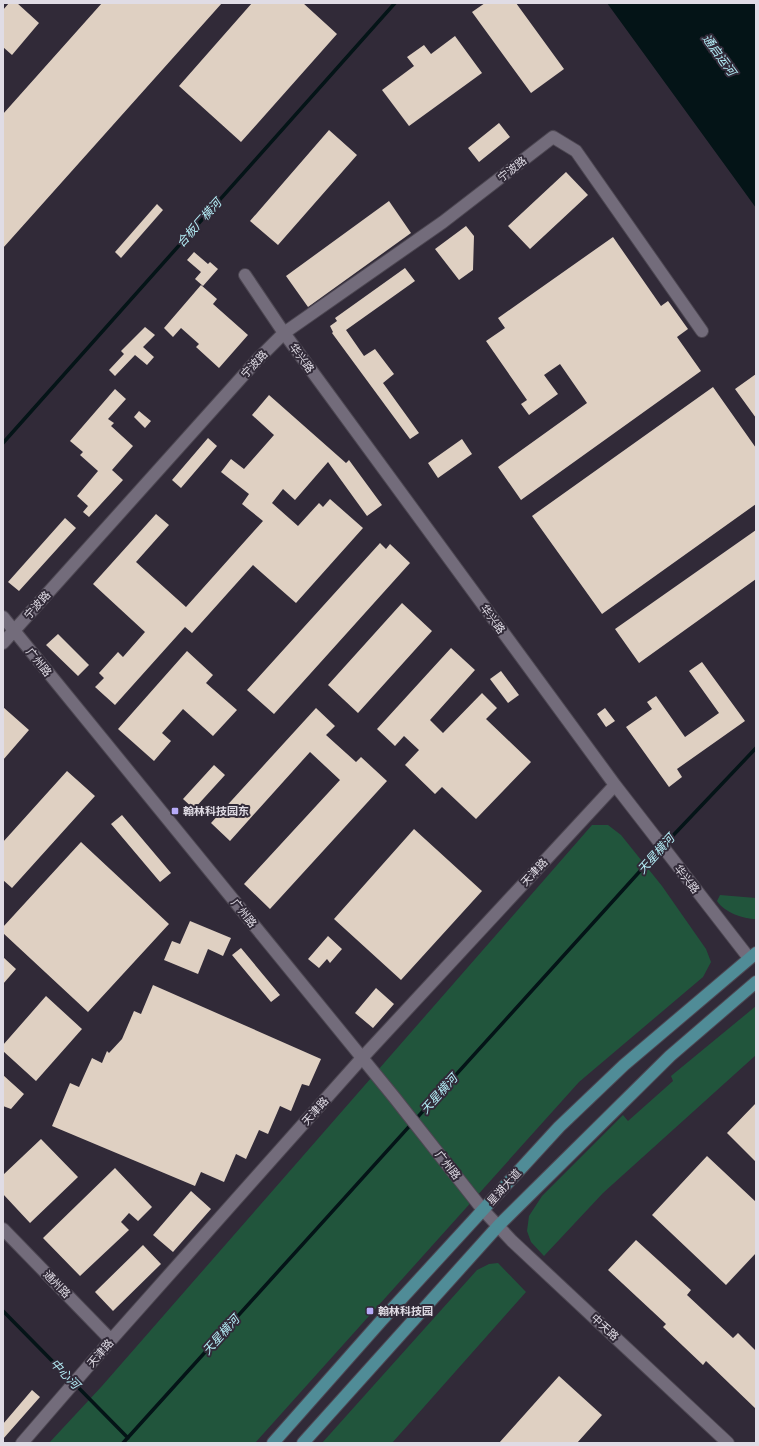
<svg xmlns="http://www.w3.org/2000/svg" width="759" height="1446" viewBox="0 0 759 1446" font-family="Georgia,'Noto Sans SC',serif">
	<style>
		.green { fill: #21553c }
		.water { fill: #041417 }
		.lines { fill: none; stroke-linecap: round; stroke-linejoin: round }
		.stream { stroke: #041417; stroke-width: 3.5 }
		.building { fill: #dfd0c2 }
		.minor-casing { stroke: #4d4752; stroke-width: 14 }
		.major-casing { stroke: #4d4752; stroke-width: 14 }
		.minor { stroke: #736c7b; stroke-width: 12 }
		.major { stroke: #508c97; stroke-width: 12 }
		.poi-dot { fill: #b7abf8; stroke: #312a38; stroke-width: 1.5 }
		.labels { text-anchor: middle; stroke-width: 4; stroke-linejoin: round; paint-order: stroke }
		.street-label { font-size: 11px; fill: #e0dce5; stroke: #312a38 }
		.poi-label { font-size: 11px; font-weight: bold; fill: #e0dce5; stroke: #312a38; text-anchor: start }
		.water-label { font-size: 12px; font-style: italic; fill: #b4edf6; stroke: #312a38 }
	</style>
	<rect width="100%" height="100%" fill="#312a38"/>
	<path class="green" d="M592 825H608L621 835 662 886 706 949 711 962 703 977 579 1082 255 1443H49L102 1386Z
		M720 895 756 898V919C743 919 724 912 717 901Z
		M756 1006V1055L603 1193 544 1256 531 1242 527 1231 529 1216 542 1196 623 1115 628 1121 673 1081 671 1076Z
		M498 1263 526 1292 392 1443H322L477 1270 489 1264Z"/>
	<path class="water" d="M607 3H756V208L743 190Z"/>
	<g class="lines">
		<path class="stream" d="M3 443 395 3
			M665 844 756 748
			M3 1311 128 1438
			M123 1443 660 849"/>
	</g>
	<path class="building" d="M9 3H17L39 23 12 55 3 47V10Z
		M102 3H222L3 248V114Z
		M252 3H303L337 34 241 142 179 86Z
		M485 3H516L564 69 531 93 472 12Z
		M455 36 482 73 409 126 382 90 414 66 407 57 424 45 431 54Z
		M499 123 510 137 479 162 468 148Z
		M329 130 357 155 278 245 250 221Z
		M566 172 588 195 530 249 508 226Z
		M389 201 411 233 308 307 286 276Z
		M157 204 163 210 121 258 115 252Z
		M466 226 474 236 473 270 459 280 435 249Z
		M613 237 661 306 668 301 688 329 677 337 701 371 521 500 498 467 587 403 560 364 544 375 558 394 529 415 521 404 527 400 486 341 505 328 498 318Z
		M194 252 208 264 210 262 218 269 203 286 195 279 201 272 187 260Z
		M405 268 415 281 346 330 364 356 375 349 394 374 383 383 419 433 410 439 332 333 333 332 330 326 337 321 335 318Z
		M201 285 217 299 213 304 248 335 219 368 196 347 199 344 181 328 173 337 164 328Z
		M145 327 155 335 143 347 154 357 147 365 135 355 115 376 109 370 124 354 121 351Z
		M756 374V418L735 389Z
		M713 387 756 448V504L602 614 532 516Z
		M115 389 126 399 108 419 114 423 111 426 133 446 112 470 123 480 89 517 83 512 88 506 77 496 98 471 80 455 83 452 70 441Z
		M269 395 346 463 349 460 382 505 367 516 328 462 295 500 283 489 272 503 298 526 319 503 323 507 330 499 363 528 296 603 253 565 192 633 185 627 115 705 95 687 104 678 99 673 118 652 123 657 145 632 93 584 156 514 169 525 136 562 186 607 263 521 242 504 249 494 221 472 231 459 244 469 274 435 252 415Z
		M139 411 151 421 145 428 134 417Z
		M208 438 217 446 181 488 172 480Z
		M462 439 472 454 438 478 428 463Z
		M65 518 76 528 19 591 8 582Z
		M756 530V579L639 663 615 629Z
		M380 543 386 549 390 544 410 563 274 714 247 690Z
		M402 603 432 631 358 713 328 685Z
		M58 634 89 665 78 676 46 645Z
		M451 648 475 670 430 720 443 733 482 693 497 708 486 719 531 762 476 819 442 787 435 794 405 765 419 750 404 736 395 746 377 729Z
		M187 651 213 675 206 683 237 710 213 736 183 709 162 733 171 741 154 761 118 729Z
		M702 662 745 721 677 769 682 777 669 787 626 727 652 709 647 702 656 696 685 737 719 713 689 671Z
		M501 671 519 695 508 703 490 679Z
		M3 707 29 730 3 760Z
		M316 708 335 726 326 735 356 762 361 757 387 781 270 909 244 884 340 780 310 752 230 841 211 823Z
		M605 708 615 721 606 727 597 714Z
		M214 765 225 775 194 809 183 799Z
		M67 771 95 796 12 888 3 880V842Z
		M122 815 171 873 160 882 111 824Z
		M414 829 482 891 401 980 334 919Z
		M81 842 169 924 88 1012 3 933V927Z
		M190 921 231 938 223 956 208 949 198 974 164 960 172 941 180 944Z
		M328 936 342 949 330 963 327 959 319 968 308 959Z
		M241 948 280 995 271 1002 232 955Z
		M3 957 16 969 3 984Z
		M153 985 321 1059 309 1086 302 1084 291 1111 280 1106 268 1134 259 1130 246 1159 236 1154 224 1182 201 1172 195 1186 52 1126 70 1083 79 1087 92 1058 102 1063 107 1051 109 1053 122 1039 134 1011 141 1014Z
		M376 988 394 1004 373 1028 355 1013Z
		M46 996 82 1029 36 1081 3 1051V1045Z
		M3 1075 24 1094 11 1109 3 1106Z
		M756 1103V1162L727 1133Z
		M41 1139 78 1177 30 1223 3 1194V1175Z
		M707 1156 756 1202V1253L726 1285 652 1215Z
		M115 1168 152 1207 138 1221 129 1213 121 1222 129 1230 80 1276 43 1238Z
		M191 1191 211 1209 173 1252 153 1235Z
		M636 1240 691 1290 687 1295 733 1338 738 1333 756 1351V1409L706 1361 703 1365 663 1327 666 1324 608 1270Z
		M143 1245 161 1264 113 1311 95 1292Z
		M559 1376 602 1415 577 1443H499Z
		M32 1390 40 1397 3 1439V1424Z"/>
	<g class="lines">
		<defs>
			<path id="minor" d="M245 275 284 333 615 785 749 958
				M3 617 394 1097 483 1210 512 1241 728 1443
				M3 643 258 359 284 333 443 222 553 137 576 151 702 331
				M3 1229 111 1340
				M22 1443 111 1340 362 1058 615 785"/>
			<path id="major" d="M273 1443 381 1321 559 1127 624 1065 756 953
				M303 1443 499 1225 670 1056 756 982"/>
		</defs>
		<use href="#minor" class="minor-casing"/>
		<use href="#major" class="major-casing"/>
		<use href="#minor" class="minor"/>
		<use href="#major" class="major"/>
	</g>
	<g class="poi-dot">
		<rect x="171" y="807" width="8" height="8" rx="2"/>
		<rect x="366" y="1307" width="8" height="8" rx="2"/>
	</g>
	<g class="labels">
		<g class="street-label">
			<text transform="translate(512 169) rotate(-38)" y="4">宁波路</text>
			<text transform="translate(302 358) rotate(54)" y="4">华兴路</text>
			<text transform="translate(254 364) rotate(-47)" y="4">宁波路</text>
			<text transform="translate(37 605) rotate(-48)" y="4">宁波路</text>
			<text transform="translate(493 619) rotate(54)" y="4">华兴路</text>
			<text transform="translate(39 662) rotate(51)" y="4">广州路</text>
			<text transform="translate(534 872) rotate(-47)" y="4">天津路</text>
			<text transform="translate(687 879) rotate(52)" y="4">华兴路</text>
			<text transform="translate(244 913) rotate(51)" y="4">广州路</text>
			<text transform="translate(315 1111) rotate(-48)" y="4">天津路</text>
			<text transform="translate(448 1165) rotate(52)" y="4">广州路</text>
			<text transform="translate(504 1187) rotate(-48)" y="4">星湖大道</text>
			<text transform="translate(57 1284) rotate(46)" y="4">通州路</text>
			<text transform="translate(605 1327) rotate(43)" y="4">中天路</text>
			<text transform="translate(100 1353) rotate(-49)" y="4">天津路</text>
		</g>
		<g class="poi-label">
			<text x="183" y="815">翰林科技园东</text>
			<text x="378" y="1315">翰林科技园</text>
		</g>
		<g class="water-label">
			<text transform="translate(719 55) rotate(54)" y="4">通启运河</text>
			<text transform="translate(199 223) rotate(-48)" y="4">合板厂横河</text>
			<text transform="translate(656 854) rotate(-48)" y="4">天星横河</text>
			<text transform="translate(439 1094) rotate(-48)" y="4">天星横河</text>
			<text transform="translate(221 1335) rotate(-48)" y="4">天星横河</text>
			<text transform="translate(65 1374) rotate(46)" y="4">中心河</text>
		</g>
	</g>
	<rect width="759" height="1446" fill="none" stroke="#e0dce5" stroke-width="8"/>
</svg>
